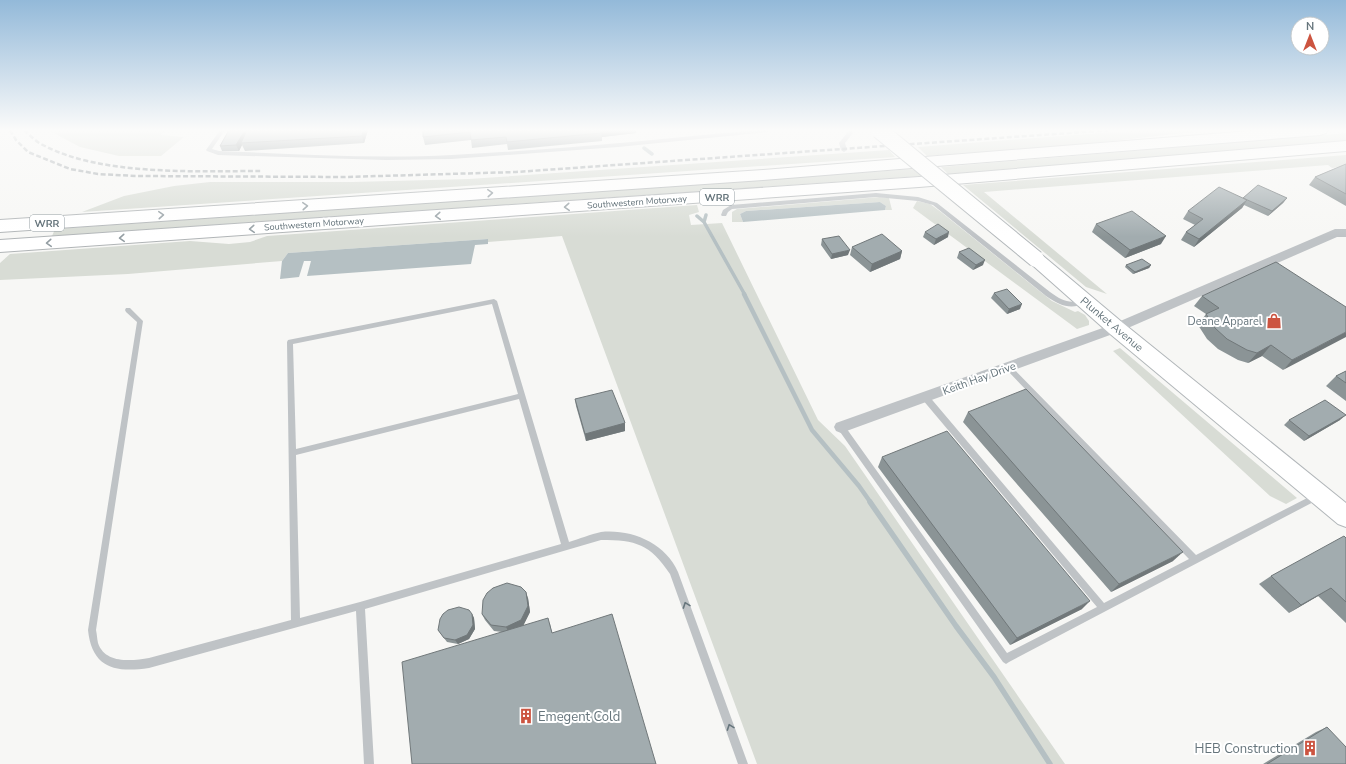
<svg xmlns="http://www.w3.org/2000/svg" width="1346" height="764" viewBox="0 0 1346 764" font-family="'Nunito Sans',sans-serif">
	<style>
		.green { fill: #d8dcd5 }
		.water { fill: #b5c0c3 }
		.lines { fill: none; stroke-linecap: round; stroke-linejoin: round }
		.stream-far2 { stroke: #b5c0c3; stroke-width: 3.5 }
		.stream-far1 { stroke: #b5c0c3; stroke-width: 4.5 }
		.stream { stroke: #b5c0c3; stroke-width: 5.5 }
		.secondary-casing { stroke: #b2b7ba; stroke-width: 2 }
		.motorway-casing { stroke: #b1b5b7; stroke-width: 2 }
		.service { fill: #bfc3c6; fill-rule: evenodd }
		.minor { fill: #bfc3c6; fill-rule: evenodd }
		.secondary { fill: #fff; fill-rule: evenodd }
		.motorway { fill: #fff; fill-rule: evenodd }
		.rail { stroke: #9fa6aa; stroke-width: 2.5; stroke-dasharray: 5 2.5; stroke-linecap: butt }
		.secondary-bridge-casing { stroke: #b2b7ba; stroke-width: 18; stroke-linecap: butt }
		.secondary-bridge { stroke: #fff; stroke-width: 16 }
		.wall { fill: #8b9496 }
		.shaded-wall { fill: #71787a }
		.building { fill: #a2acaf; stroke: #71787a }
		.oneway { stroke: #949ea3 }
		.oneway2 { stroke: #66757c }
		.labels { text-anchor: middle; stroke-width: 4; stroke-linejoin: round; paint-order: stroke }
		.far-street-label { font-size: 9px; fill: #66757c; stroke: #fff }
		.shield { fill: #fff; stroke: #949ea3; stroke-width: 1 }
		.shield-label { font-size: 10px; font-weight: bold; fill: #66757c }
		.poi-label { font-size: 11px; fill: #66757c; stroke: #fff; text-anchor: end }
		.street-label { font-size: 11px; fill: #66757c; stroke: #fff }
		.near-poi-label { font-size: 13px; fill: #66757c; stroke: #fff; text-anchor: start }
	</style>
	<rect width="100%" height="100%" fill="#f7f7f5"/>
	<path class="green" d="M48 130H166L161 135 184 137 161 156H119L80 147Z
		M1140 130H1211L1067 146 927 156 918 147Z
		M1346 133V141L948 174 941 167Z
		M889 150 895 157 82 212 124 196 174 186 210 182H352L469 179Z
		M1346 155V166L1332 168 1328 165 984 192 1107 294 1086 287 963 185Z
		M914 169 922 176 52 236 55 229Z
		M880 197 889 198 892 210H885L886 206 880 202 746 211 740 214 743 222H732V212L737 209Z
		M917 201 930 204 941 212 1052 301 1075 312 1078 311 1085 315 1089 321V325L1077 329 913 208Z
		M697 205 699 212 689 215 691 225 722 223 818 420 845 446 1065 764H757L562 236 488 242V239L288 253 282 261 128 274 0 280V263L10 254 190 241 229 244 250 242 267 236Z
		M1120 348 1297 498 1286 504 1270 496 1113 351Z"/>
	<path class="water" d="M880 202 886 206 885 210 743 222 740 214 746 211Z
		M488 239V244L475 245 471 264 307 276 311 261H304L299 277 280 279 282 261 288 253Z"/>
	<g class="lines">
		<path class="stream-far2" d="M644 148 652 154
			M697 216 704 222 706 215
			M704 222 745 295"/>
		<path class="stream-far1" d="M744 294 812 430 859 486 871 503"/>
		<path class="stream" d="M870 502 956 626 994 677 1050 764"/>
		<defs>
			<path id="secondary" d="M1036 253 1042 255 1123 323 1346 503V527L1338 524 1109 333 1030 263 1027 259 1030 255Z"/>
			<path id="motorway" d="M1262 130H1328L1326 133 1320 135 763 180 0 232V220L763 170Z
				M1346 141V151L919 187 0 252V240L919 177Z"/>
		</defs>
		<use href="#secondary" class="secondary-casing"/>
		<use href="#motorway" class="motorway-casing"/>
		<path class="service" d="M220 130H225L212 149 219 151C296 154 374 159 452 155 553 150 654 140 754 130H771L768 132 618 147 451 159 386 160 218 155 207 151 206 150Z
			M848 130H852L853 133 845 143 847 150 844 152 841 150 839 143 847 133Z
			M876 193 918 197 937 203 1050 292C1063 301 1068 304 1084 300L1087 302 1086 304C1068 309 1061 306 1046 296L933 205 918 201 876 197 732 209 728 212 726 216H722L721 215 723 210 731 205Z
			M494 299 497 301 569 542C579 539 591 534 601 532 632 529 665 543 678 572L748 764H738L670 574C650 544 636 540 601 540L365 609 374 764H364L356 611 149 668C115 673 92 668 88 630L137 322 126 312 125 310 126 308H130L143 321 96 630C97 634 97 639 98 643 105 664 132 661 149 658L291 620 287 342 288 340ZM492 304 518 394 296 449 293 344ZM519 399 561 544 360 602 300 618 296 455Z
			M1008 364 1010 365 1196 555 1315 494 1318 493 1321 494 1322 496 1321 498 1009 662 1006 664 1003 662 838 429 837 427 838 425H844L1007 653 1097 607 922 399 921 397 922 395H928L1104 603 1189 559 1006 369 1005 367 1006 365Z"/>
		<path class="minor" d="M1335 229H1346V237H1337L1121 331 841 433 836 431 834 427 836 423 1111 325Z"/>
		<use href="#secondary" class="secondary"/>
		<use href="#motorway" class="motorway"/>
		<path class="rail" d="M10 130 16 140 28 152 70 169 98 174 136 176 345 177 516 172 1111 130
			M24 130C30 135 36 142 43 145 101 176 197 171 261 171"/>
		<defs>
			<path id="secondary-bridge" d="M879 130 1036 259"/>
		</defs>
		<use href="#secondary-bridge" class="secondary-bridge-casing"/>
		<use href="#secondary-bridge" class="secondary-bridge"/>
	</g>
	<path class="wall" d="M229 130H368L364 143 245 151 242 145 239 151H222L220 146Z
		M423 130H636V133L602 137V141L508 150 507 144 472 148 471 140 425 145 423 137Z
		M1346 164V206L1309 185 1315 177Z
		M1242 198H1287L1283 203 1268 216 1244 205 1242 208 1194 247 1181 240 1186 232 1195 225 1183 219 1188 211Z
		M1096 224 1161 244 1125 258 1092 232Z
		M925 232 948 237 934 245 923 237Z
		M822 239 848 255 831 259 821 245Z
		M852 247 902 251 900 259 870 272 850 255Z
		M959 252 983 265 973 270 957 258Z
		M1126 265H1151L1149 268 1133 274 1125 267Z
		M994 293 1020 309 1007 314 991 298Z
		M1202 296 1346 307 1283 370 1262 356 1248 363 1238 360 1218 349 1207 339 1198 325 1206 314 1194 306Z
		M1346 371V401L1326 386 1336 376Z
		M575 399 625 423V431L586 441 576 406Z
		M968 412 1173 561 1111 592 963 422Z
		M1289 420H1340L1304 441 1284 425Z
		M882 457 1082 609 1010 645 878 467Z
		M1346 538V623L1318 596 1289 613 1259 584 1271 576Z
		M528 598 530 612 523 626 550 624 552 633 656 764 502 632 494 631 485 620 482 614Z
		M472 614 474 618 475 629 469 639 458 644 447 642 438 630Z
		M1327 727 1346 764H1263L1316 732Z"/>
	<path class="shaded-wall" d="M245 130H249L241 143 242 145 239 151 236 145Z
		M363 130H368L364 143 362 136Z
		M600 130H636V133L602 137Z
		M1287 198 1283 203 1268 216 1272 211Z
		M1247 200 1242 208 1194 247 1199 239Z
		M949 232 948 237 934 245 936 239Z
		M1166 236 1161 244 1125 258 1130 250Z
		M850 250 848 255 831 259 832 254Z
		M902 251 900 259 870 272 872 264Z
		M985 260 983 265 973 270 976 265Z
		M1151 265 1149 268 1133 274 1135 272Z
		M1022 304 1020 309 1007 314 1009 309Z
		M1346 332V337L1283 370 1292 360Z
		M1271 345 1262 356 1248 363 1257 353Z
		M1346 415 1340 420 1304 441 1309 436Z
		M625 423V431L586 441 585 434Z
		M1183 552 1173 561 1111 592 1119 584Z
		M1331 588 1318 596 1289 613 1301 605Z
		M526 592 528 598 530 612 523 626 509 633 506 627Z
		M1090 601 1082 609 1010 645 1017 638Z
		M472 614 474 618 475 629 469 639 458 644 455 640Z"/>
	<path class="building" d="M229 130H245L236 145 220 146Z
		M247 130H363L362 136 241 143Z
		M423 130H600L601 133 507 142 506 137 471 140 470 132 423 137Z
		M1346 164V194L1315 177Z
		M1258 185 1287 198 1272 211 1243 198Z
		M1219 187 1247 200 1199 239 1186 232 1203 219 1188 211Z
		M1132 211 1166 236 1130 250 1096 224Z
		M938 224 949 232 936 239 925 232Z
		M882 234 902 251 872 264 852 247Z
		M839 236 850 250 832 254 822 239Z
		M969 248 985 260 976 265 959 252Z
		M1142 259 1151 265 1135 272 1126 265Z
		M1276 262 1346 307V332L1292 360 1271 345 1257 353 1247 350 1227 339 1215 328 1206 314 1219 308 1202 296Z
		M1007 289 1022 304 1009 309 994 293Z
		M1346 371V383L1336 376Z
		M1026 389 1183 552 1119 584 968 412Z
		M612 390 624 420 625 423 585 434 575 399Z
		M1325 400 1346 415 1309 436 1289 420Z
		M947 431 1090 601 1017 638 882 457Z
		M1344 536 1346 538V602L1331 588 1301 605 1271 576Z
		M507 583 521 587 526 592 528 606 521 620 506 627 491 625 482 614 483 600 487 593 493 588Z
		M459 607 469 610 472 614 473 625 467 635 455 640 444 638 438 630 440 619 443 614 448 610Z
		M612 614 656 764H412L402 662 548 618 552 633Z
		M1327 727 1346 747V764H1267Z"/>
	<defs><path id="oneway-chevron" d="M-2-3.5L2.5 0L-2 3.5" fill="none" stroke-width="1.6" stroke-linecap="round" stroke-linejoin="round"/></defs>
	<g class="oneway">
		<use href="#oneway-chevron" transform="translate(490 193) rotate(-4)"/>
		<use href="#oneway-chevron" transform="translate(305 206) rotate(-4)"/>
		<use href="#oneway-chevron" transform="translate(567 207) rotate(176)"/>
		<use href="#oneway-chevron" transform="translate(161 215) rotate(-4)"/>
		<use href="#oneway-chevron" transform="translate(438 216) rotate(176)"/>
		<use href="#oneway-chevron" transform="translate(252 229) rotate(176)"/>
		<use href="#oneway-chevron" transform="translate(122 238) rotate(176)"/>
		<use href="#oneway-chevron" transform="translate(49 243) rotate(176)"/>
	</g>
	<g class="oneway2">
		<use href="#oneway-chevron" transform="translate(686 605) rotate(-110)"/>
		<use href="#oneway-chevron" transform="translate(730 727) rotate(-110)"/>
	</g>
	<linearGradient id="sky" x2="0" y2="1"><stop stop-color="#93b9d9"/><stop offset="0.55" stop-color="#fbfbfa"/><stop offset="1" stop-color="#fbfbfa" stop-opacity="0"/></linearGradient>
	<rect width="1346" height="237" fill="url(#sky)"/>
	<defs>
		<symbol id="shop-bare" viewBox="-9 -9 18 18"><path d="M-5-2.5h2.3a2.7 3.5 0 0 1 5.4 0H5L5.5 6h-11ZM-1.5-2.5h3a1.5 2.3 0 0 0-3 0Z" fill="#cc5440" stroke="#fff" stroke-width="2.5" paint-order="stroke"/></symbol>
		<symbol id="building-bare" viewBox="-9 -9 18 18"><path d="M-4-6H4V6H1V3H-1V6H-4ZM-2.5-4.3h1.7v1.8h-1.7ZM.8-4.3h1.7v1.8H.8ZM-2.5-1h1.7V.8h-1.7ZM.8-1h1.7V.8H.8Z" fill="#cc5440" stroke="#fff" stroke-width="2.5" paint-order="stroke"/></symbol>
	</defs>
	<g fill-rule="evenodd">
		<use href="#shop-bare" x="1263" y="310" width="22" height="22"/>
		<use href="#building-bare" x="515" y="705" width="22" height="22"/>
		<use href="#building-bare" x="1299" y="737" width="22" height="22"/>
	</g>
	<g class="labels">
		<g class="far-street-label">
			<text transform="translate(637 202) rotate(-4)" y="3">Southwestern Motorway</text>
			<text transform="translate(314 224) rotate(-4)" y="3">Southwestern Motorway</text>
		</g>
		<g class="shield">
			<rect x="700" y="189" width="34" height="16" rx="3"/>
			<rect x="30" y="215" width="34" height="16" rx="3"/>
		</g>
		<g class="shield-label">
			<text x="717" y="201">WRR</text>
			<text x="47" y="227">WRR</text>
		</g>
		<g class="poi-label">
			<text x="1262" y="325">Deane Apparel</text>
		</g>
		<g class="street-label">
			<text transform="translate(1112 324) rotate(40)" y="4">Plunket Avenue</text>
			<text transform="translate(979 378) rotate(-20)" y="4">Keith Hay Drive</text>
		</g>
		<g class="near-poi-label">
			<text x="538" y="721">Emegent Cold</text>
			<text x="1298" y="753" text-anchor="end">HEB Construction</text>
		</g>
	</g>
	<g transform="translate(1310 36)"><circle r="19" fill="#ffffff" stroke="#c2c8cb"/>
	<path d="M0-3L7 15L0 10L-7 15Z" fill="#cc5440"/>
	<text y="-6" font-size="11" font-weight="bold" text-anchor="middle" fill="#66757c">N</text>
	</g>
</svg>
